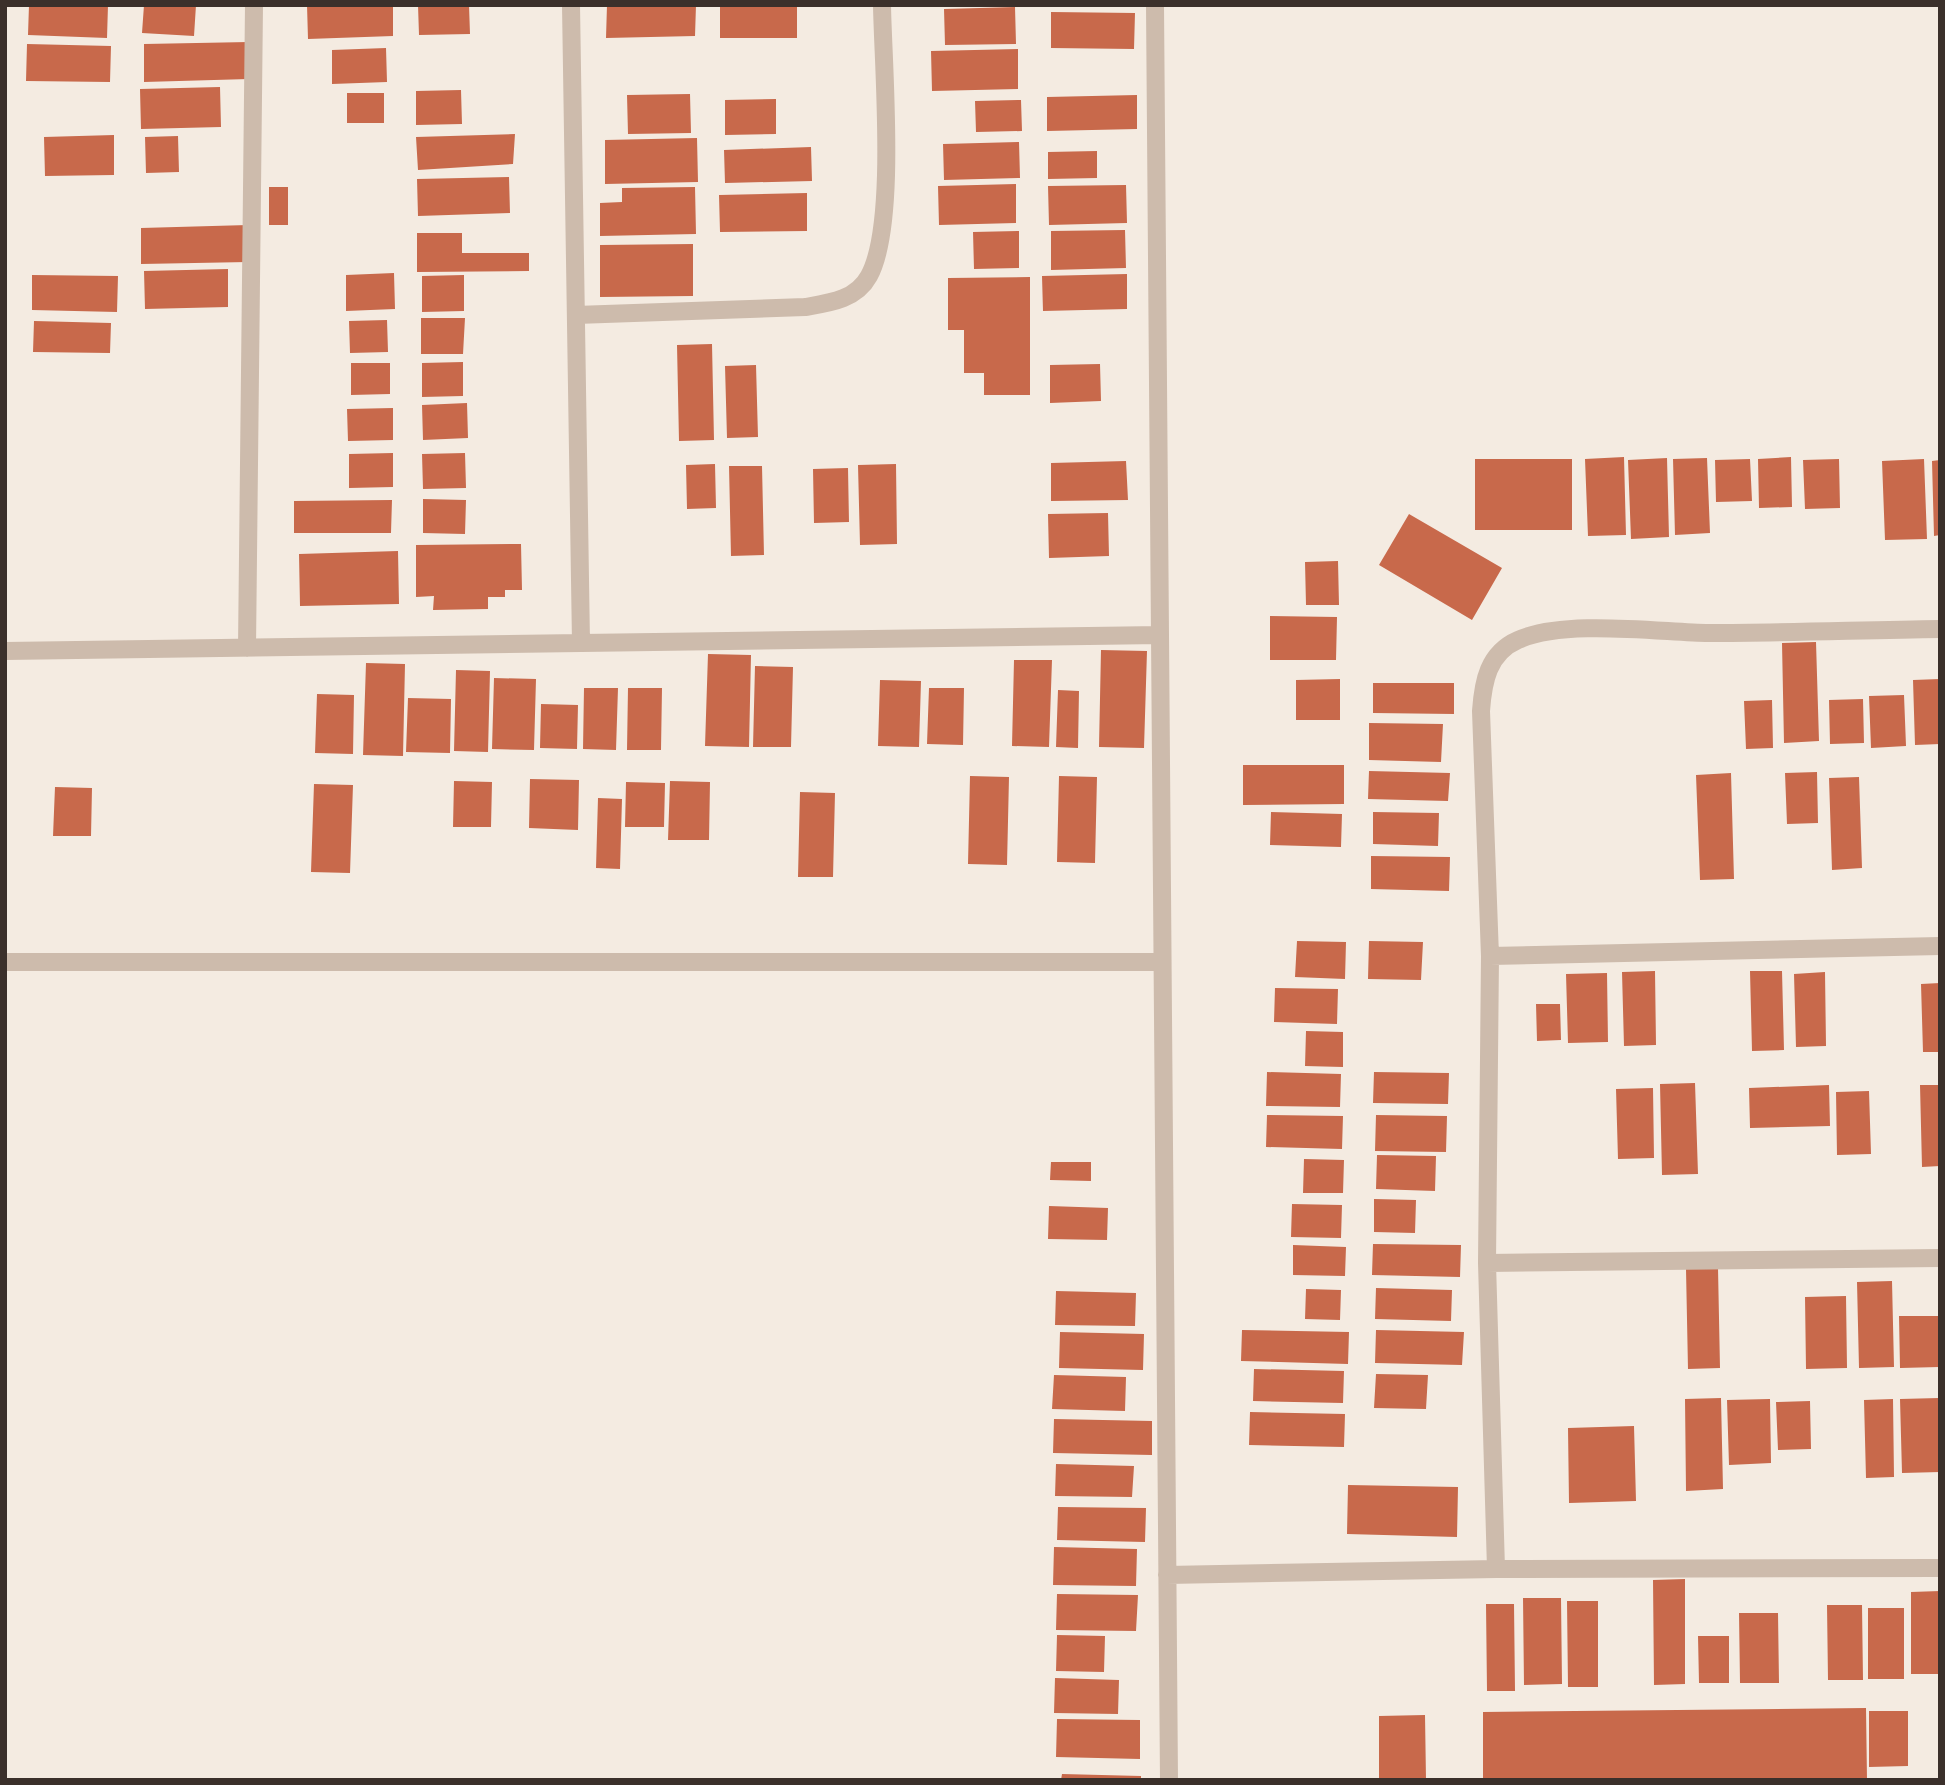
<svg xmlns="http://www.w3.org/2000/svg" width="1945" height="1785" viewBox="0 0 1945 1785" font-family="Quicksand,sans-serif">
	<style>
		.building { fill: #c8694b }
		.lines { fill: none; stroke-linecap: round; stroke-linejoin: round }
		.minor { stroke: #cdbbac; stroke-width: 18 }
	</style>
	<rect width="100%" height="100%" fill="#f4ebe1"/>
	<path class="building" d="M29 5H108L107 38 28 35Z
		M144 5H196L194 36 142 33Z
		M307 5H393V36L308 39Z
		M418 5H469L470 34 419 35Z
		M607 5H696L695 36 606 38Z
		M720 5H797V38H720Z
		M1015 7 1016 44 945 45 944 9Z
		M1051 12 1135 13 1134 49 1051 48Z
		M249 42V79L144 82V44Z
		M27 44 111 46 110 82 26 81Z
		M386 48 387 82 332 84V50Z
		M1018 49V89L932 91 931 51Z
		M220 87 221 127 141 129 140 89Z
		M461 90 462 124 416 125V91Z
		M347 93H384V123H347Z
		M690 94 691 133 628 134 627 95Z
		M1137 95V129L1047 131V97Z
		M776 99V134L725 135V100Z
		M1021 100 1022 131 976 132 975 101Z
		M515 134 513 164 418 170 416 137Z
		M114 135V175L45 176 44 137Z
		M178 136 179 172 146 173 145 137Z
		M697 138 698 182 605 184V140Z
		M1019 142 1020 178 944 180 943 144Z
		M811 147 812 181 725 183 724 150Z
		M1097 151V178L1048 179V152Z
		M509 177 510 213 418 216 417 179Z
		M1016 184V223L939 225 938 186Z
		M1126 185 1127 223 1049 225 1048 186Z
		M269 187H288V225H269Z
		M695 187 696 234 600 236V203L622 202V188Z
		M807 193V231L720 232 719 195Z
		M248 225V262L141 264V228Z
		M1125 230 1126 268 1051 270V231Z
		M1019 231V268L974 269 973 232Z
		M417 233H462V253H529V271L417 272Z
		M693 244V296L600 297V245Z
		M228 269V307L145 309 144 271Z
		M394 273 395 309 346 311V275Z
		M1127 274V309L1043 311 1042 276Z
		M32 275 118 276 117 312 32 310Z
		M464 275V311L422 312V276Z
		M1030 277V395H984V373H964V330H948V278Z
		M421 318H465L463 354H421Z
		M387 320 388 352 350 353 349 321Z
		M34 321 111 323 110 353 33 352Z
		M712 344 714 440 679 441 677 345Z
		M463 362V396L422 397V363Z
		M351 363H390V394L351 395Z
		M1100 364 1101 401 1050 403V365Z
		M756 365 758 437 727 438 725 366Z
		M467 403 468 438 423 440 422 405Z
		M393 408V440L348 441 347 409Z
		M393 453V487L349 488V454Z
		M465 453 466 488 423 489 422 454Z
		M1624 457 1626 535 1588 536 1585 459Z
		M1791 457 1792 507 1759 508 1758 459Z
		M1667 458 1669 537 1631 539 1628 460Z
		M1707 458 1710 533 1675 535 1673 459Z
		M1475 459H1572V530H1475Z
		M1750 459 1752 501 1716 502 1715 460Z
		M1839 459 1840 508 1805 509 1803 460Z
		M1924 459 1927 539 1885 540 1882 461Z
		M1940 460V535L1934 536 1932 461Z
		M1126 461 1128 500 1051 501V463Z
		M715 464 716 508 687 509 686 465Z
		M896 464 897 544 860 545 858 465Z
		M729 466H762L764 555 731 556Z
		M848 468 849 522 814 523 813 469Z
		M423 499 466 500 465 534 423 533Z
		M392 500 391 533H294V501Z
		M1108 513 1109 556 1049 558 1048 514Z
		M1409 514 1502 568 1472 620 1379 565Z
		M521 544 522 590H505V597H488V609L433 610 434 596 416 597V545Z
		M398 551 399 604 300 606 299 554Z
		M1338 561 1339 605H1306L1305 562Z
		M1270 616 1337 617 1336 660H1270Z
		M1816 642 1819 741 1784 743 1782 643Z
		M1101 650 1147 651 1144 748 1099 747Z
		M708 654 751 655 749 747 705 746Z
		M1014 660H1052L1049 747 1012 746Z
		M366 663 405 664 403 756 363 755Z
		M755 666 793 667 791 747H753Z
		M456 670 490 671 488 752 454 751Z
		M494 678 536 679 534 750 492 749Z
		M1340 679V720H1296V680Z
		M1940 679V744L1915 745 1913 680Z
		M880 680 921 681 919 747 878 746Z
		M1373 683H1454V714L1373 713Z
		M584 688H618L616 750 583 749Z
		M628 688H662L661 750H627Z
		M929 688H964L963 745 927 744Z
		M1058 690 1079 691 1078 748 1056 747Z
		M317 694 354 695 353 754 315 753Z
		M1904 695 1906 746 1871 748 1869 696Z
		M408 698 451 699 450 753 406 752Z
		M1863 699 1864 743 1830 744 1829 700Z
		M1772 700 1773 748 1746 749 1744 701Z
		M541 704 578 705 577 749 540 748Z
		M1369 723 1443 724 1441 762 1369 760Z
		M1243 765H1344V804L1243 805Z
		M1369 771 1450 773 1448 801 1368 799Z
		M1817 772 1818 823 1787 824 1785 773Z
		M1731 773 1734 879 1700 880 1696 775Z
		M970 776 1009 777 1007 865 968 864Z
		M1059 776 1097 777 1095 863 1057 862Z
		M1859 777 1862 868 1832 870 1829 778Z
		M530 779 579 780 578 830 529 828Z
		M454 781 492 782 491 827H453Z
		M670 781 710 782 709 840H668Z
		M626 782 665 783 664 827H625Z
		M314 784 353 785 350 873 311 872Z
		M55 787 92 788 91 836H53Z
		M800 792 835 793 833 877H798Z
		M598 798 622 799 620 869 596 868Z
		M1271 812 1342 814 1341 847 1270 845Z
		M1373 812 1439 813 1438 846 1373 844Z
		M1371 856 1450 857 1449 891 1371 889Z
		M1297 941 1346 942 1345 979 1295 977Z
		M1369 941 1423 942 1421 980 1368 979Z
		M1655 971 1656 1045 1624 1046 1622 972Z
		M1750 971H1782L1784 1050 1752 1051Z
		M1825 972 1826 1046 1796 1047 1794 974Z
		M1607 973 1608 1042 1568 1043 1566 974Z
		M1940 983V1052H1923L1921 984Z
		M1275 988 1338 989 1337 1024 1274 1022Z
		M1536 1004H1560L1561 1040 1537 1041Z
		M1306 1031 1343 1032V1067L1305 1066Z
		M1267 1072 1341 1074 1340 1107 1266 1106Z
		M1374 1072 1449 1073 1448 1104 1373 1103Z
		M1695 1083 1698 1174 1662 1175 1660 1084Z
		M1829 1085 1830 1126 1750 1128 1749 1088Z
		M1920 1085H1940V1166L1922 1167Z
		M1653 1088 1654 1158 1618 1159 1616 1089Z
		M1869 1091 1871 1154 1837 1155 1836 1092Z
		M1267 1115 1343 1116 1342 1149 1266 1147Z
		M1376 1115 1447 1116 1446 1152 1375 1151Z
		M1377 1155 1436 1156 1435 1191 1376 1189Z
		M1304 1159 1344 1160 1343 1193H1303Z
		M1051 1162H1091V1181L1050 1180Z
		M1374 1199 1416 1200 1415 1233 1374 1232Z
		M1292 1204 1342 1205 1341 1238 1291 1237Z
		M1049 1206 1108 1208 1107 1240 1048 1239Z
		M1373 1244 1461 1245 1460 1277 1372 1275Z
		M1293 1245 1346 1247 1345 1276 1293 1275Z
		M1718 1268 1720 1368 1688 1369 1686 1269Z
		M1892 1281 1894 1367 1859 1368 1857 1282Z
		M1376 1288 1452 1290 1451 1321 1375 1319Z
		M1306 1289 1341 1290 1340 1320 1305 1319Z
		M1056 1291 1136 1293 1135 1326 1055 1325Z
		M1846 1296 1847 1368 1806 1369 1805 1297Z
		M1899 1316H1938L1939 1367 1900 1368Z
		M1242 1330 1349 1332 1348 1364 1241 1361Z
		M1376 1330 1464 1332 1462 1365 1375 1363Z
		M1060 1332 1144 1334 1143 1370 1059 1368Z
		M1254 1369 1344 1371 1343 1403 1253 1401Z
		M1376 1374 1428 1375 1426 1409 1374 1408Z
		M1054 1375 1126 1377 1125 1411 1052 1409Z
		M1721 1398 1723 1489 1686 1491 1685 1399Z
		M1939 1398 1940 1472 1902 1473 1900 1399Z
		M1770 1399 1771 1463 1729 1465 1727 1400Z
		M1893 1399 1894 1477 1866 1478 1864 1400Z
		M1810 1401 1811 1449 1778 1450 1776 1402Z
		M1250 1412 1345 1414 1344 1447 1249 1445Z
		M1054 1419 1152 1421V1455L1053 1453Z
		M1634 1426 1636 1501 1569 1503 1568 1428Z
		M1056 1464 1134 1466 1132 1497 1055 1496Z
		M1348 1485 1458 1487 1457 1537 1347 1534Z
		M1058 1507 1146 1508 1145 1542 1057 1540Z
		M1054 1547 1137 1549 1136 1586 1053 1585Z
		M1685 1579V1684L1654 1685 1653 1580Z
		M1940 1591V1674H1911V1592Z
		M1057 1594 1138 1595 1136 1631 1056 1630Z
		M1523 1598H1561L1562 1684 1524 1685Z
		M1567 1601H1598V1687H1568Z
		M1486 1604H1514L1515 1691H1487Z
		M1827 1605H1862L1863 1680H1828Z
		M1868 1608H1904V1679H1868Z
		M1739 1613H1778L1779 1683H1740Z
		M1057 1635 1105 1636 1104 1672 1056 1671Z
		M1698 1636H1729V1683H1699Z
		M1055 1678 1119 1680 1118 1714 1054 1713Z
		M1866 1708 1867 1780H1483V1712Z
		M1869 1711H1908V1766L1869 1767Z
		M1425 1715 1426 1780H1379V1716Z
		M1057 1719 1140 1720V1759L1056 1757Z
		M1062 1774 1141 1776V1780H1061Z"/>
	<g class="lines">
		<path class="minor" d="M571 5 581 643
			M1155 5 1160 635
			M576 315 805 307C829 303 856 300 869 276 897 225 883 68 882 5
			M247 648 254 5
			M5 651 1160 635 1169 1780
			M1490 956 1940 946
			M5 962H1162
			M1487 1263 1940 1258
			M1496 1569 1940 1568
			M1167 1575 1496 1569 1487 1263 1490 956 1481 711C1483 682 1488 653 1518 640 1564 619 1658 632 1709 633 1786 633 1863 630 1940 629"/>
	</g>
	<rect width="1945" height="1785" fill="none" stroke="#3b302b" stroke-width="14"/>
</svg>
